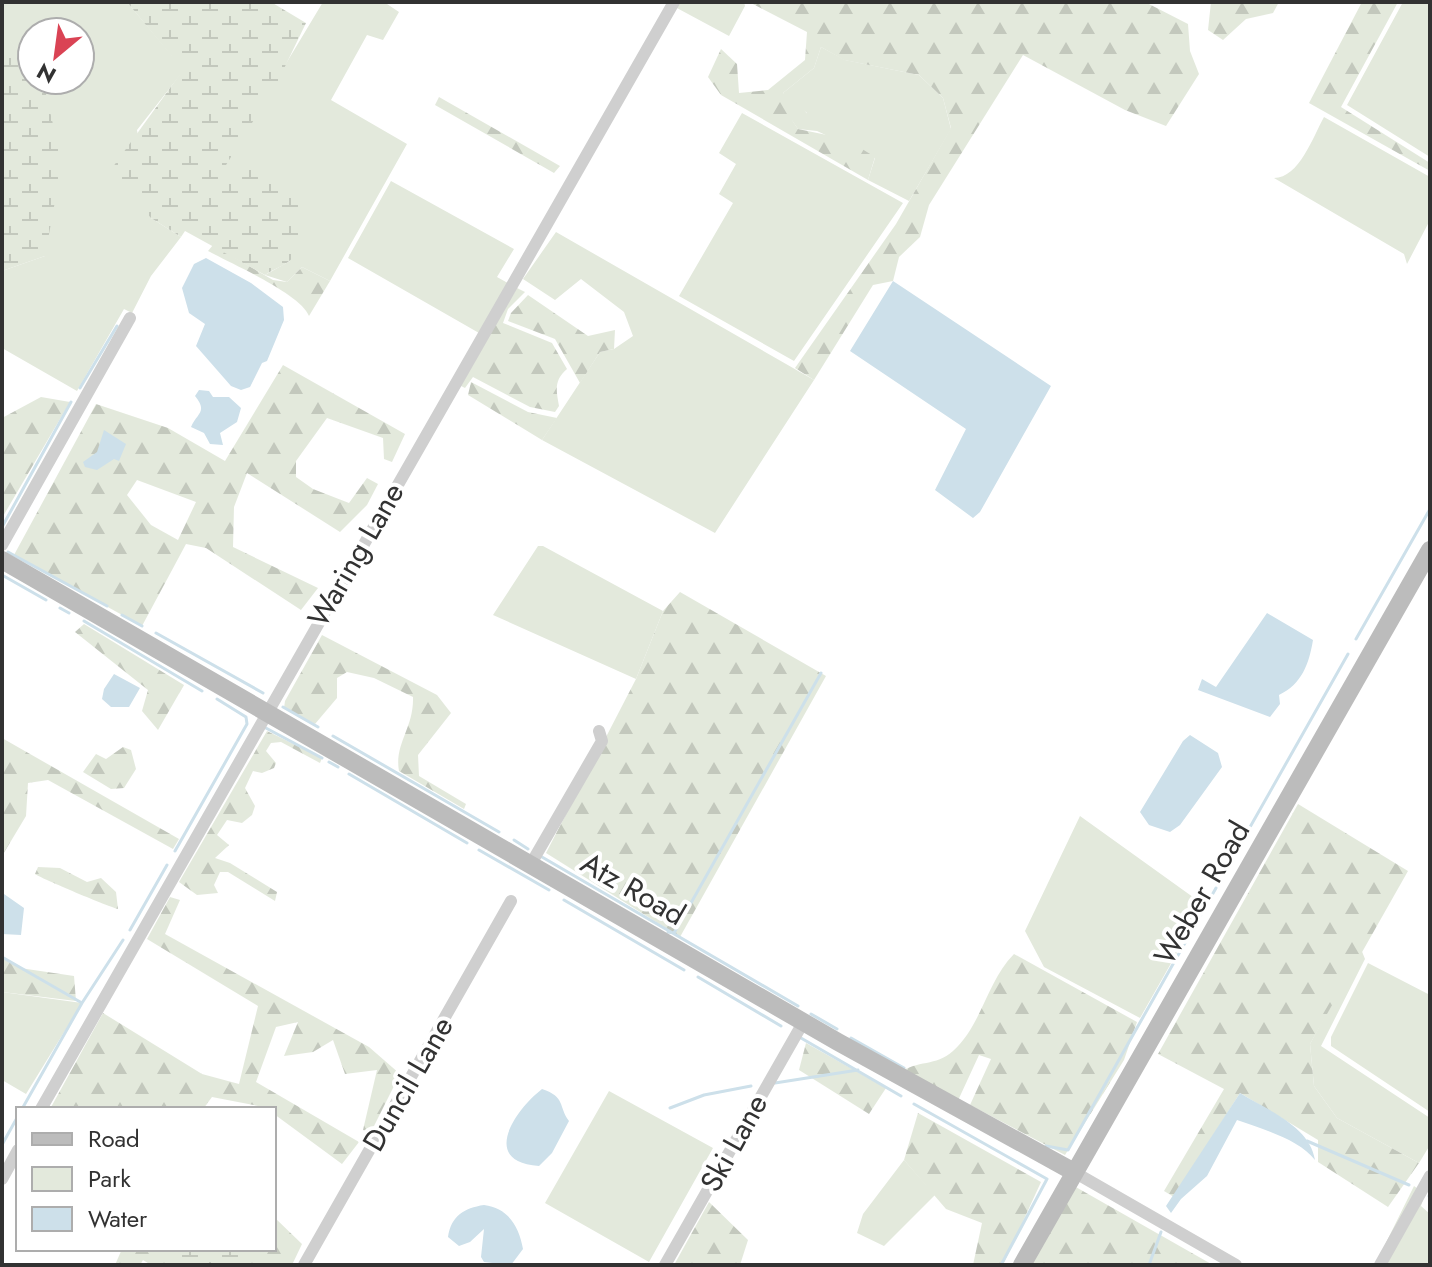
<svg xmlns="http://www.w3.org/2000/svg" width="1432" height="1267" viewBox="0 0 1432 1267" font-family="Jost,sans-serif">
	<style>
		.green { fill: #e3e9dc }
		.forest { fill: url(#forest-firs); fill-rule: evenodd }
		.wetland { fill: url(#wetland-marsh) }
		.water { fill: #cde0ea }
		.lines { fill: none; stroke-linecap: round; stroke-linejoin: round }
		.stream { stroke: #cde0ea; stroke-width: 3 }
		.street { stroke: #cfcfcf; stroke-width: 12 }
		.secondary { stroke: #bcbcbc; stroke-width: 18 }
		.labels { text-anchor: middle; stroke-width: 8; stroke-linejoin: round; paint-order: stroke }
		.street-label { font-size: 30px; fill: #323232; stroke: #fff }
	</style>
	<defs>
		<pattern id="forest-firs" width="22" height="20" patternUnits="userSpaceOnUse" patternTransform="scale(2)"><rect width="22" height="20" fill="#e3e9dc"/><path d="M5 1l3.5 6h-7zM16 11l3.5 6h-7z" fill="#c3c8bd"/></pattern>
		<pattern id="wetland-marsh" width="20" height="14" patternUnits="userSpaceOnUse" patternTransform="scale(2)"><rect width="20" height="14" fill="#e3e9dc"/><path d="M1 5h8M5 5V1M11 12h8M15 12V8" fill="none" stroke="#c3c8bd"/></pattern>
	</defs>
	<rect width="100%" height="100%" fill="#fff"/>
	<path class="green" d="M2 2H127L184 70 137 130 151 218 181 237 151 276 132 313 124 309 77 391 2 348V271L45 256V90L38 80H80V32H32V72L10 41 2 40Z
		M323 2H384L399 12 383 40 367 35 331 100 407 144 330 281 302 267 287 282 265 275 290 261 216 180Z
		M678 2H744L745 6 729 36 675 7Z
		M1403 2H1430V157L1347 105Z
		M821 47 845 60 919 75 943 98 951 129 909 201 868 180 875 158 817 131 798 129 791 119 807 113 783 93 814 68Z
		M742 113 903 203 794 361 679 296 733 203 719 194 736 164 719 153Z
		M1324 117 1430 177V220L1407 264 1404 254 1274 178C1299 178 1313 137 1324 117Z
		M391 181 514 249 497 277 517 288 486 337 348 258Z
		M556 232 814 380 715 533 542 440 600 352 614 349 633 336 624 312 581 279 555 300 523 279Z
		M538 546H543L663 611 636 679 493 615Z
		M1080 816 1204 905 1140 1018 1044 967 1025 931Z
		M1361 949 1365 959 1321 1046 1430 1118V1145L1419 1163 1337 1118 1314 1086 1310 1044Z
		M1368 963 1430 995V1112L1331 1046V1037Z
		M2 992 82 1003 26 1094 2 1080Z
		M609 1091 713 1148 649 1262 545 1203Z
		M904 1160 935 1195 884 1246 857 1233 863 1214Z
		M1414 1186 1425 1194 1421 1206 1430 1214V1265H1375Z"/>
	<path class="forest" d="M749 2H1145L1188 24 1190 51 1199 74 1166 126 1125 110 1023 55 929 205 920 237 899 257 893 281 873 285 814 380 795 368 896 224 951 128 943 98 919 75 844 60 821 47 814 68 783 93 798 100 807 114 792 120 798 129 846 139 875 157 868 180 721 95 708 77 721 49 737 64 739 93 768 90 805 60 807 32Z
		M1211 2H1279L1273 13 1246 19 1223 40 1208 30Z
		M1362 2H1398L1341 107 1430 163V171L1309 103Z
		M439 97 560 166 554 173 435 105Z
		M213 245 273 280 287 282 302 267 330 281 309 316C301 294 230 263 208 251Z
		M517 288 525 292 508 309 503 323 552 343 567 369C554 380 556 390 559 406L555 412 530 407 473 377 465 388 459 385Z
		M528 295 588 336 615 330 614 349 600 352 580 383 555 339 508 321 511 313Z
		M283 365 405 434 392 462 384 459 383 438 327 418 296 461V477L313 489 349 503 367 478 378 484 367 505 340 532 247 473 234 507 233 547 318 588 301 610 206 548 186 544 142 626 14 555 96 404 168 428 225 461ZM137 480 196 502 178 540 151 525 127 495Z
		M471 382 528 412 557 418 542 440 468 395Z
		M41 397 70 402 2 518V418Z
		M680 592 826 676 680 937 546 853 636 679 663 611Z
		M84 624 184 685 158 730 142 711 148 690 75 632Z
		M322 635 437 695 451 713 418 755 419 776 466 804 464 809 399 771C394 744 414 728 413 697L374 678 347 672 337 678V698L315 724 284 708 285 701Z
		M267 731 322 758 320 763 281 742 271 743 266 751 276 763 274 768 262 773 253 771 245 788 255 806 252 815 242 823 227 820 217 835 229 845 215 858 230 863 277 892 275 901 228 872H220L214 885 218 893 197 895 179 882Z
		M2 738 179 839 173 849 48 780 28 783 26 816 2 856Z
		M123 747 131 750 136 769 124 788 111 789 83 772 96 754 106 759Z
		M1298 804 1408 871 1310 1044 1314 1086 1337 1118 1419 1163 1388 1207 1318 1162V1140L1240 1093 1174 1197 1164 1191 1224 1089 1158 1054Z
		M38 867 60 868 87 882 101 878 116 892 118 909C112 908 40 878 35 874Z
		M170 897 180 900 165 934 369 1047 400 1074 371 1132 363 1130 377 1070 345 1074 333 1040 313 1052 284 1056 298 1022 276 1027 256 1082 359 1142 342 1164 274 1114V1109L212 1097 203 1109H50L103 1013 202 1074 239 1084 258 1006 147 939Z
		M1014 954 1137 1022 1124 1060 1065 1155 970 1105 991 1059 979 1055 955 1107 897 1074C919 1059 935 1067 953 1051 982 1025 987 981 1014 954Z
		M2 958 20 968 74 976 76 1001 2 992Z
		M806 1043 886 1088 869 1114 799 1070Z
		M918 1113 1041 1182 1003 1265H973L982 1223 946 1209 904 1160Z
		M1074 1186 1213 1265H1029Z
		M709 1202 748 1240 740 1265H674Z
		M274 1217 302 1244 292 1265H151L143 1260 140 1265H115L122 1249H274Z"/>
	<path class="wetland" d="M127 2H271L306 23 278 81 218 178 250 163 295 189C303 208 308 248 288 262 281 267 272 270 265 275L185 231 181 237 151 218 110 171 183 70Z
		M2 40H10L32 72V80H38L45 90 62 163 45 256 2 271Z
		M150 1249H240L241 1251 236 1265H176Z"/>
	<path class="water" d="M206 258 251 283 283 307 284 320 267 361 262 363 250 387 241 390 231 386 196 346 205 324 189 313 182 288 194 264Z
		M893 281 1051 386 980 512 973 518 935 490 966 429 850 351Z
		M199 390 209 391 213 397H229L241 408 237 422 220 433 223 445 210 444 204 433 191 427C197 413 208 412 195 396Z
		M104 430 126 444 119 461 114 459 97 470 85 467 83 462 97 452Z
		M1267 613 1313 640C1309 664 1302 684 1279 695L1280 704 1270 717 1198 690 1202 679 1216 687Z
		M114 674 140 688 129 707H111L102 699 104 689Z
		M1190 735 1218 753 1222 767 1180 825 1170 832 1149 825 1140 812 1183 741Z
		M4 894 24 908 21 935 2 934Z
		M542 1089C566 1097 558 1106 569 1121L552 1153 539 1166C480 1162 514 1111 542 1089Z
		M1240 1093C1267 1110 1310 1126 1315 1160 1299 1139 1262 1129 1237 1120L1207 1176 1181 1199 1171 1213 1166 1206Z
		M484 1205C508 1208 519 1226 523 1249L511 1265 484 1262 481 1257 484 1229 470 1242 459 1246 448 1237C451 1216 464 1208 484 1205Z"/>
	<g class="lines">
		<path class="stream" d="M80 388 117 326
			M2 527 71 402
			M8 552 107 606
			M2 575 46 600
			M60 608 69 613
			M122 615 142 626
			M84 621 202 691
			M156 633 263 693
			M1356 639 1430 509
			M283 707 318 727
			M264 727 322 758 318 756
			M333 736 499 832
			M329 762 338 767
			M349 774 467 843
			M514 840 528 849
			M479 850 549 890
			M175 851 247 724 246 717 217 699
			M542 857 798 1006
			M1224 873 1348 654
			M564 900 684 970
			M130 930 167 865
			M668 932 674 933 821 673
			M2 957 82 1003
			M698 977 781 1026
			M811 1014 837 1029
			M801 1038 901 1096
			M851 1038 904 1068
			M775 1083 858 1070
			M914 1104 1047 1179 1001 1265
			M670 1108 704 1095 751 1086
			M22 1109 82 1003 123 940
			M1307 1141 1409 1185
			M3 1143 18 1116
			M1046 1146 1068 1150 1216 888
			M1429 1196H1430
			M1149 1265 1161 1232"/>
		<path class="street" d="M2 545 130 318
			M532 862 602 741 599 731
			M41 1109 674 2
			M1074 1172 1236 1265
			M2 1179 18 1150
			M304 1265 511 901
			M665 1265 804 1021
			M1380 1265 1430 1176"/>
		<path class="secondary" d="M2 560 838 1042 1074 1172
			M1022 1265 1430 550"/>
	</g>
	<g class="labels">
		<g class="street-label">
			<text transform="translate(356 555) rotate(-60)" y="10">Waring Lane</text>
			<text transform="translate(633 889) rotate(30)" y="10">Atz Road</text>
			<text transform="translate(1202 893) rotate(-60)" y="10">Weber Road</text>
			<text transform="translate(408 1084) rotate(-60)" y="10">Duncil Lane</text>
			<text transform="translate(734 1143) rotate(-61)" y="10">Ski Lane</text>
		</g>
	</g>
	<rect width="1432" height="1267" fill="none" stroke="#323232" stroke-width="8"/>
	<rect x="16" y="1107" width="260" height="144" fill="#ffffff" stroke="#adadad" stroke-width="2"/>
	<rect x="32" y="1133" width="40" height="12" fill="#bcbcbc" stroke="#adadad" stroke-width="2"/>
	<text x="88" y="1147" font-size="24" fill="#323232">Road</text>
	<rect x="32" y="1167" width="40" height="24" fill="#e3e9dc" stroke="#adadad" stroke-width="2"/>
	<text x="88" y="1187" font-size="24" fill="#323232">Park</text>
	<rect x="32" y="1207" width="40" height="24" fill="#cde0ea" stroke="#adadad" stroke-width="2"/>
	<text x="88" y="1227" font-size="24" fill="#323232">Water</text>
	<g transform="translate(56 56) rotate(209)"><circle r="38" fill="#ffffff" stroke="#adadad" stroke-width="2"/>
	<path d="M0-6L14 30L0 20L-14 30Z" fill="#da4354"/>
	<text y="-12" font-size="22" font-weight="bold" text-anchor="middle" fill="#323232">N</text>
	</g>
</svg>
